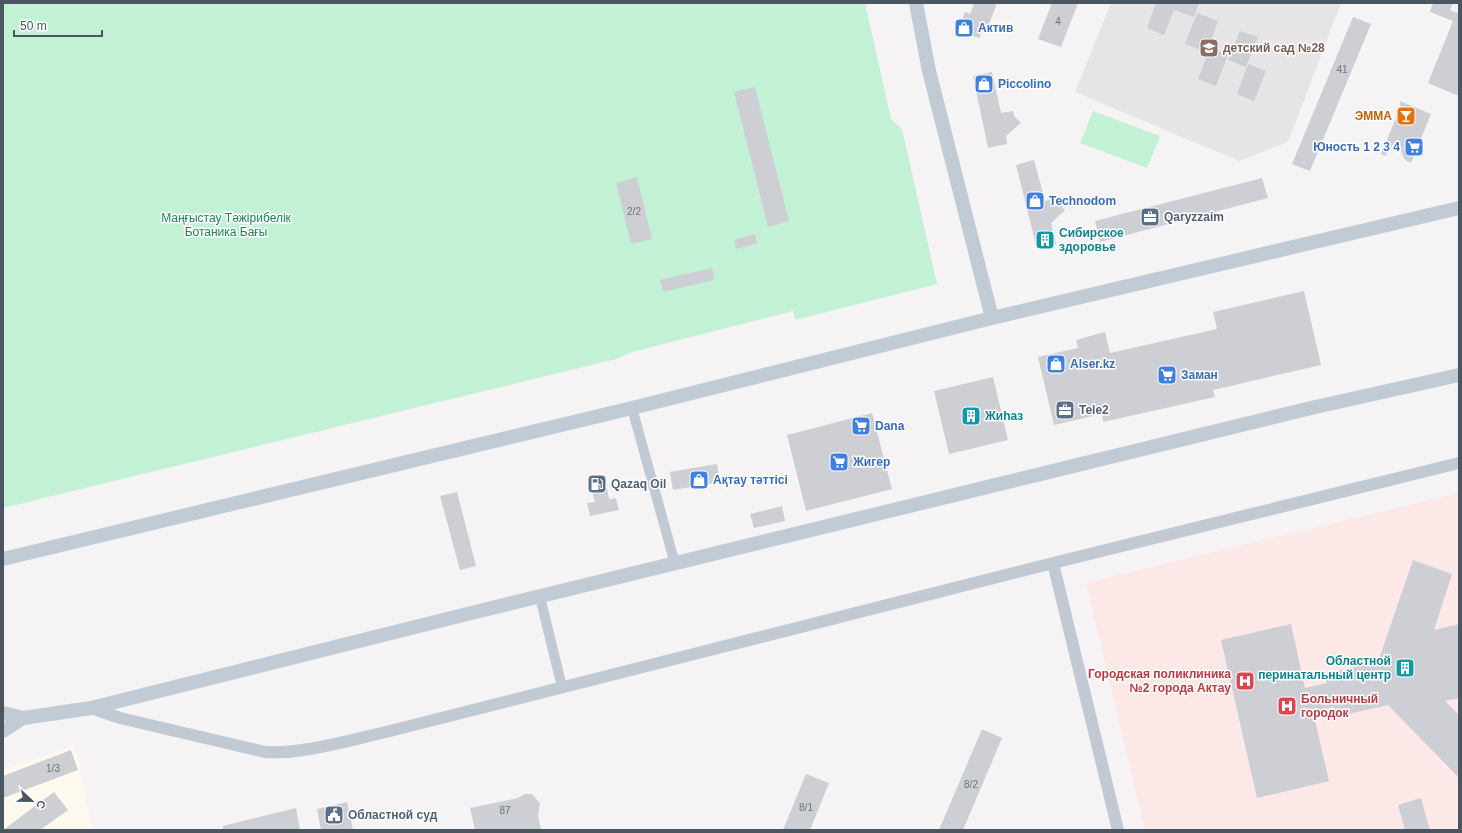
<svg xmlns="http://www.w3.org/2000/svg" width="1462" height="833" viewBox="0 0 1462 833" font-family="Helvetica,sans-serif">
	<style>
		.commercial { fill: #fdf9ef }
		.education { fill: #e6e4e5 }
		.medical { fill: #fce8e6 }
		.green { fill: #c3f1d5 }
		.building { fill: #cdcfd5 }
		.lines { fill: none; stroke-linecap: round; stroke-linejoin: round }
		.minor { stroke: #c1cad2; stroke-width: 10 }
		.tertiary { stroke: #c1cad2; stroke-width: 12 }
		.secondary { stroke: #c1cbd6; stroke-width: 14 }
		.labels { text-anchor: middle; stroke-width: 3; stroke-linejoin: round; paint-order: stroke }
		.number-label { font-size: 10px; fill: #6b747e }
		.shop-label { font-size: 12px; font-weight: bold; fill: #366cbe; stroke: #fff; text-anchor: start }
		.education-label { font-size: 12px; font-weight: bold; fill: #785e54; stroke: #fff; text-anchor: start }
		.food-label { font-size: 12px; font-weight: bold; fill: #c56008; stroke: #fff; text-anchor: end }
		.service-label { font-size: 12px; font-weight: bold; fill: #4e5e75; stroke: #fff; text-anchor: start }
		.park-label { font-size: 12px; fill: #17864f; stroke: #fff }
		.culture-label { font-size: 12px; font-weight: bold; fill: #0d838f; stroke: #fff; text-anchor: start }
		.health-label { font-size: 12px; font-weight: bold; fill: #be3a42; stroke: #fff; text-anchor: end }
	</style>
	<rect width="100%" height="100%" fill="#f5f3f3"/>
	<path class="commercial" d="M74 745 80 764 81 780 93 830H3V771Z"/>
	<path class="education" d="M1111 3H1341L1288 142 1239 161 1075 92Z"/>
	<path class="medical" d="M1459 493V830H1145L1086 583Z"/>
	<path class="green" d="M3 3H865L891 119 902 129 937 284 795 320 793 311 632 352 616 359 3 508Z
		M1093 111 1160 136 1147 168 1080 143Z"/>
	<path class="building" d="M974 3H997L986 32 982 31 979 38 958 30 965 12 970 14Z
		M1052 3H1078L1061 47 1038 39Z
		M1156 3H1199L1194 17 1174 10 1164 35 1147 28Z
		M1433 3H1453L1450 10 1457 13 1459 8V96L1428 83 1453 21 1430 12Z
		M1197 13 1218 21 1207 52 1185 44Z
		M1353 17 1371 24 1310 171 1292 164Z
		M1240 31 1258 37 1246 67 1228 60Z
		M1210 48 1228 55 1216 86 1198 79Z
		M1248 64 1266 71 1254 101 1237 94Z
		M992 72 1001 113 1013 111 1014 116 1021 123 1006 136 1007 144 988 148 973 76Z
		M755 87 789 221 768 227 734 92Z
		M1400 101 1431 114 1411 163 1405 160 1396 140 1385 156 1381 154 1397 116 1401 112Z
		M1034 160 1045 201 1057 198 1058 203 1065 210 1051 223 1056 244 1037 249 1016 165Z
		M637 177 652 239 631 244 616 183Z
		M1262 178 1268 198 1100 242 1095 221Z
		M755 234 757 243 736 249 734 240Z
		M712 268 714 280 663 292 660 280Z
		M1304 291 1321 365 1213 390 1215 397 1103 422 1102 414 1054 425 1038 357 1078 348 1076 340 1105 332 1110 353 1217 329 1213 312Z
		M993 377 1008 440 949 454 934 391Z
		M872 413 892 489 806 511 787 435Z
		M717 464 720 482 673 490 670 472Z
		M607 488 609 499 616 498 619 510 590 516 587 503 595 502 592 491Z
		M457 492 476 566 460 570 440 496Z
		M782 506 785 521 754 528 750 514Z
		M1413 560 1452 574 1434 630 1459 624V698L1445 701 1459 715V778L1388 705 1335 717 1333 707 1313 712 1329 781 1257 798 1221 640 1291 624 1305 688 1327 683 1325 674 1378 662Z
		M982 729 1002 738 963 830H939Z
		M71 750 78 770 3 798V776Z
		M806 774 829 783 810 830H783Z
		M54 792 68 810 40 830H3Z
		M524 794H532L540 803 538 815 541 830H475L470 808 518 798Z
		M1421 798 1430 830H1405L1398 805Z
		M347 802 353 830H321L317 809Z
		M296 808 300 830H223V826Z"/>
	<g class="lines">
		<path class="minor" d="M632 408 675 564
			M540 597 562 687"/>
		<path class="tertiary" d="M1053 563 1118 830
			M91 708 120 718 265 752C300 755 354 739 390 731L1053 563 1459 463"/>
		<path class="secondary" d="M916 3 929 71 992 318
			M3 559 632 408 992 318 1459 208
			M3 713 23 718 91 708 459 616 1311 408 1459 375
			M3 731 23 718"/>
	</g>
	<defs>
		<symbol id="shop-square" viewBox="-11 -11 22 22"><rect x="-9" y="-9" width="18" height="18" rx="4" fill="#3f7fe0" stroke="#fff"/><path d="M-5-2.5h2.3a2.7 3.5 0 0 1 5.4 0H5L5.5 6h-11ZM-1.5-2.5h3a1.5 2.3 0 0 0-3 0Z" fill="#fff"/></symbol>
		<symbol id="school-square" viewBox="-11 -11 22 22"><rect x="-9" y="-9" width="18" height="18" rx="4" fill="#8d6e63" stroke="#fff"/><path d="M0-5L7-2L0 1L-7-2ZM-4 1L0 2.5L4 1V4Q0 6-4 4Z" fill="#fff"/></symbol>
		<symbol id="bar-square" viewBox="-11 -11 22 22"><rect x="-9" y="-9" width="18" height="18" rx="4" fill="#e8710a" stroke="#fff"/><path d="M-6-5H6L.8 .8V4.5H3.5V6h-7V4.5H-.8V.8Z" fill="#fff"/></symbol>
		<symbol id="supermarket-square" viewBox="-11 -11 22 22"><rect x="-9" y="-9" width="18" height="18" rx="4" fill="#3f7fe0" stroke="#fff"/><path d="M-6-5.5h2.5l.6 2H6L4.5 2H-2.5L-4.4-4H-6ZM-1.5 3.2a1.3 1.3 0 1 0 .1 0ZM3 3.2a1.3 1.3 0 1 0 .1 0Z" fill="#fff"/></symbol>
		<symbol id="office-square" viewBox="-11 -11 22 22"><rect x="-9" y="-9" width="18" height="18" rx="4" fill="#5c6f8a" stroke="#fff"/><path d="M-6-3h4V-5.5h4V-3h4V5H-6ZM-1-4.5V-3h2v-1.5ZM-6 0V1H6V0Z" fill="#fff"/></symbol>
		<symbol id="building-square" viewBox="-11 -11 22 22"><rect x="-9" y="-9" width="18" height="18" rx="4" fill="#0f9aa8" stroke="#fff"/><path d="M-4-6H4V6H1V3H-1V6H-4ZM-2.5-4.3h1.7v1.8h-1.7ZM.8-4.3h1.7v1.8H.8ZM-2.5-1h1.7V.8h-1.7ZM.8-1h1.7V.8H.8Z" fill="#fff"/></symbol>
		<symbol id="fuel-square" viewBox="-11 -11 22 22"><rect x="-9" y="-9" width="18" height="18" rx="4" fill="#5c6f8a" stroke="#fff"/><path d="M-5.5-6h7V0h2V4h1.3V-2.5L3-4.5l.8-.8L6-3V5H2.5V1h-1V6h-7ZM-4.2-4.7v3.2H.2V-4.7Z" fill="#fff"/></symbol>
		<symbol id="hospital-square" viewBox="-11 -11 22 22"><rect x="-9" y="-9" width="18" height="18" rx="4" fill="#e0444e" stroke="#fff"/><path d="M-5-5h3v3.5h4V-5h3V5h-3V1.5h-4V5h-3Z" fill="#fff"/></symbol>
		<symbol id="civic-square" viewBox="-11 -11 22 22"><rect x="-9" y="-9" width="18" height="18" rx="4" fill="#5c6f8a" stroke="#fff"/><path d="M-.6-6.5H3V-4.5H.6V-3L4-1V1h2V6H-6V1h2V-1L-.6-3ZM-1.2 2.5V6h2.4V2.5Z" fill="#fff"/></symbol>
	</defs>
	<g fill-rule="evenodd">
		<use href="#shop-square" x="953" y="17" width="22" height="22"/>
		<use href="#school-square" x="1198" y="37" width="22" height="22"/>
		<use href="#shop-square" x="973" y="73" width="22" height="22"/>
		<use href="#bar-square" x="1395" y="105" width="22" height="22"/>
		<use href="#supermarket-square" x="1403" y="136" width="22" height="22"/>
		<use href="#shop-square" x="1024" y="190" width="22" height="22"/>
		<use href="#office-square" x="1139" y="206" width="22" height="22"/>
		<use href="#building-square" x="1034" y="229" width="22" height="22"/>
		<use href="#shop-square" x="1045" y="353" width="22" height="22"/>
		<use href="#supermarket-square" x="1156" y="364" width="22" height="22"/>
		<use href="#office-square" x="1054" y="399" width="22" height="22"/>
		<use href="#building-square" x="960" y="405" width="22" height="22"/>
		<use href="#supermarket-square" x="850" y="415" width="22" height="22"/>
		<use href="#supermarket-square" x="828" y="451" width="22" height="22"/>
		<use href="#shop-square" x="688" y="469" width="22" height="22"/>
		<use href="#fuel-square" x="586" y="473" width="22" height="22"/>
		<use href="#building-square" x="1394" y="657" width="22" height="22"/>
		<use href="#hospital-square" x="1234" y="670" width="22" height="22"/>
		<use href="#hospital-square" x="1276" y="695" width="22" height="22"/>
		<use href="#civic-square" x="323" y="804" width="22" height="22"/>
	</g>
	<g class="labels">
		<g class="number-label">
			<text x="1058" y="25">4</text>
			<text x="1342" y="73">41</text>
			<text x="634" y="215">2/2</text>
			<text x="53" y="772">1/3</text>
			<text x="971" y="788">8/2</text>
			<text x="806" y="811">8/1</text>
			<text x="505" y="814">87</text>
		</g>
		<g class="shop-label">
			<text x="978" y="32">Актив</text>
			<text x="998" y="88">Piccolino</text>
			<text x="1400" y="151" text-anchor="end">Юность 1 2 3 4</text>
			<text x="1049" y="205">Technodom</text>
			<text x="1070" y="368">Alser.kz</text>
			<text x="1181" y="379">Заман</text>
			<text x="875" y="430">Dana</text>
			<text x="853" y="466">Жигер</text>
			<text x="713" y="484">Ақтау тәттісі</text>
		</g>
		<g class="education-label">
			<text x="1223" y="52">детский сад №28</text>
		</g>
		<g class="food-label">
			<text x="1392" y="120">ЭММА</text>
		</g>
		<g class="service-label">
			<text x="1164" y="221">Qaryzzaim</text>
			<text x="1079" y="414">Tele2</text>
			<text x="611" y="488">Qazaq Oil</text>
			<text x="348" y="819">Областной суд</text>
		</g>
		<g class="park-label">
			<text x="226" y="222">Маңғыстау Тәжірибелік<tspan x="226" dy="14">Ботаника Бағы</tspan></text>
		</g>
		<g class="culture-label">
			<text x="1059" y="237">Сибирское<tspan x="1059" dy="14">здоровье</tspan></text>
			<text x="985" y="420">Жиhаз</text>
			<text x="1391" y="665" text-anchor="end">Областной<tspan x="1391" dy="14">перинатальный центр</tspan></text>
		</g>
		<g class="health-label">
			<text x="1231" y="678">Городская поликлиника<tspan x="1231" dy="14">№2 города Актау</tspan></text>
			<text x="1301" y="703" text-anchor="start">Больничный<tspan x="1301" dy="14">городок</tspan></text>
		</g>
	</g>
	<rect width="1462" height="833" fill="none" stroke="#4a5661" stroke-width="8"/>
	<g transform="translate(32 801) rotate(112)" stroke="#ffffff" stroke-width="3" paint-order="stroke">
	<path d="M0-3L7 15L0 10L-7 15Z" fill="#4a5661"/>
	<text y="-6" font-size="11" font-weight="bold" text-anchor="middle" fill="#4a5661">С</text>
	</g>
	<path d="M14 30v6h88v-6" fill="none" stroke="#4a5661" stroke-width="2"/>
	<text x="20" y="30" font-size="12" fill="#4a5661" stroke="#ffffff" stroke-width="3" paint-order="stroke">50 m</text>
</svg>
